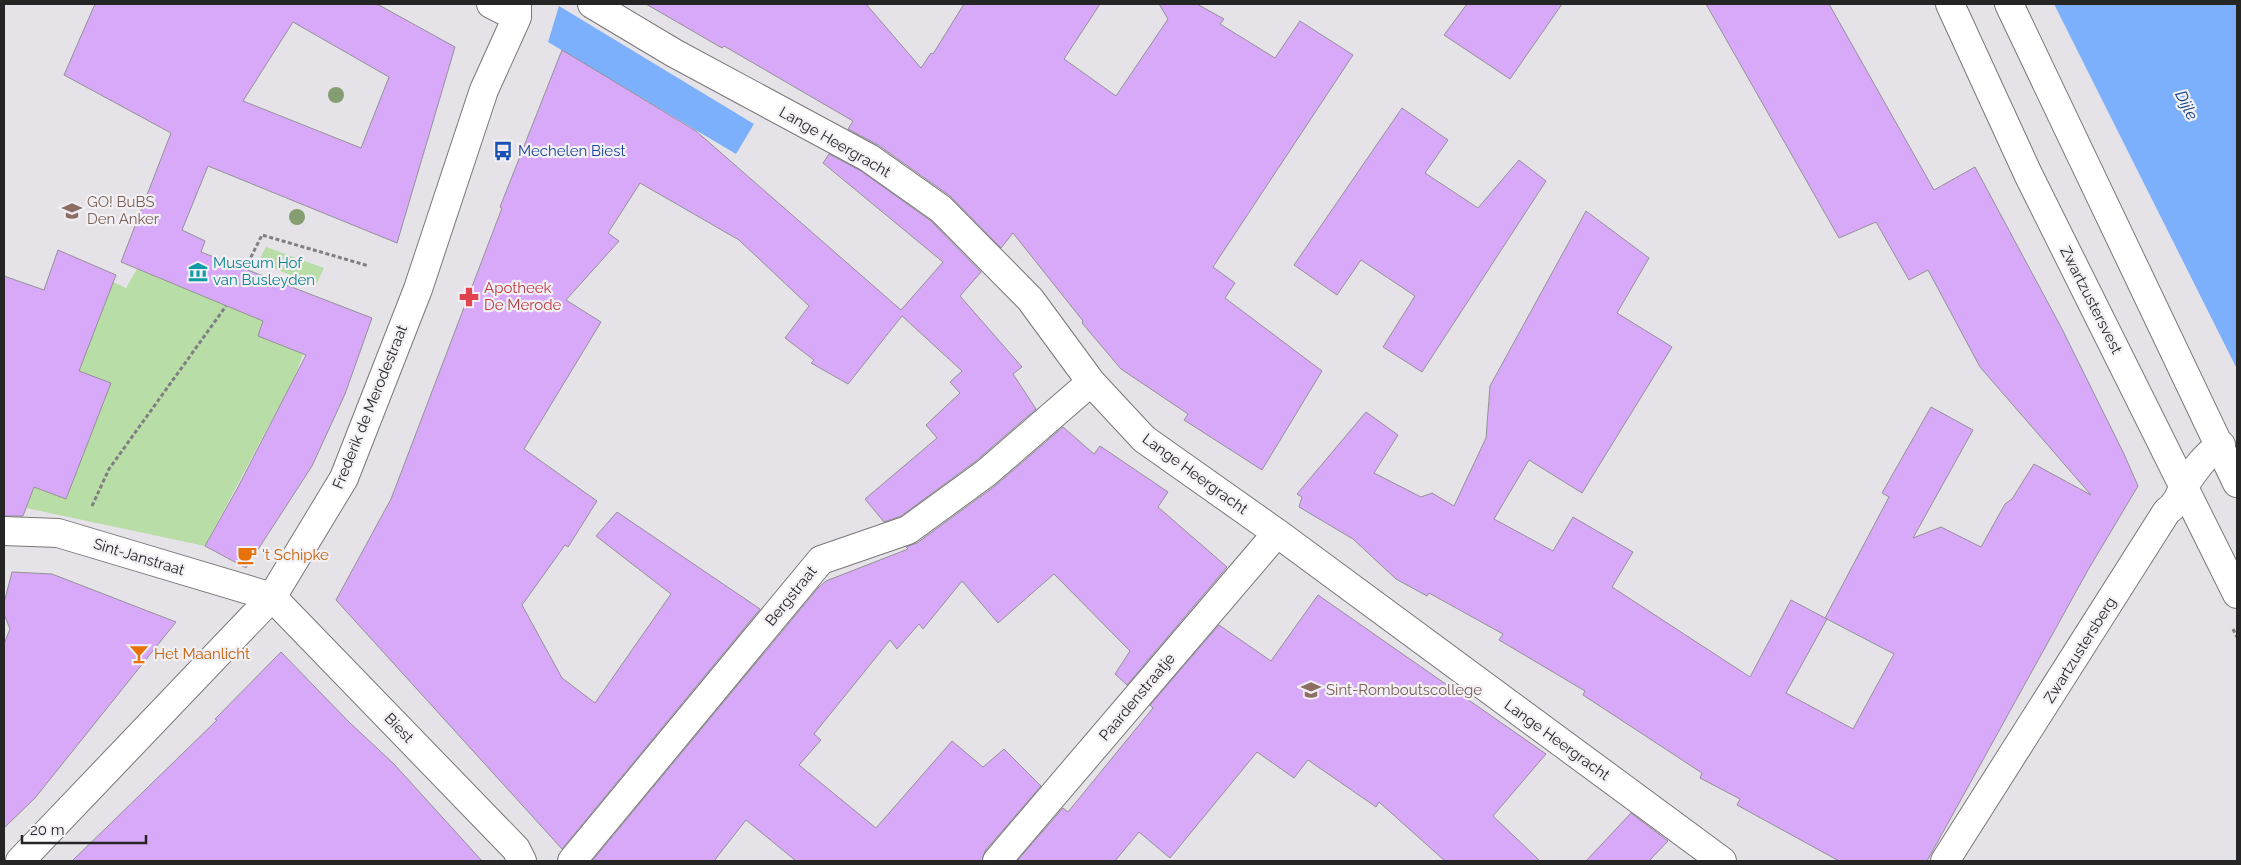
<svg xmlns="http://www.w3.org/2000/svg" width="2241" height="865" viewBox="0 0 2241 865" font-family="Raleway,sans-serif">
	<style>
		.green { fill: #b8dda6 }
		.water { fill: #7cb0fc }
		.building { fill: #d8a8f9; stroke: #949296; fill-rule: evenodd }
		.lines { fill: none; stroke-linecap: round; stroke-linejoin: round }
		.minor-casing { stroke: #79777a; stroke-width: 30 }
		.major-casing { stroke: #79777a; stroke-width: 30 }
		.path { stroke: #807e80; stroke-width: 3; stroke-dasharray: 4 2.5; stroke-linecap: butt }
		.minor { stroke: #fff; stroke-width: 28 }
		.major { stroke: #fff; stroke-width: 28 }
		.tree { fill: #849e72 }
		.labels { text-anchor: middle; stroke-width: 4.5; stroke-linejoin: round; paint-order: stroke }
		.street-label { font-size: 15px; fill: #262526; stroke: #f2f0f4 }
		.transit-label { font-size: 15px; fill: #164399; stroke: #f2f0f4; text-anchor: start }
		.education-label { font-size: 15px; fill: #785e54; stroke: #f2f0f4; text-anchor: start }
		.culture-label { font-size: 15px; fill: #0d838f; stroke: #f2f0f4; text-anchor: start }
		.health-label { font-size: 15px; fill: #be3a42; stroke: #f2f0f4; text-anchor: start }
		.food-label { font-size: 15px; fill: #c56008; stroke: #f2f0f4; text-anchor: start }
		.water-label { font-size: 16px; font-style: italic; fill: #06397a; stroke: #f2f0f4 }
	</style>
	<rect width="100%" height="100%" fill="#e5e3e7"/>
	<path class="green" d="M266 247 324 268 316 285 258 262Z
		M137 269 263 321 258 336 309 339 294 378 205 546 26 508 113 282 126 288Z"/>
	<path class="water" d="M2054 4H2237V369Z
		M559 6 754 124 736 154 548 42Z"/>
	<path class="building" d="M95 4H377L455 47 397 243 208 166 182 230 205 241 201 252 372 318 345 394 312 466 246 568 205 546 237 489 306 355 258 336 263 321 121 262 171 133 64 75ZM293 22 389 77 361 148 243 101Z
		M646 4H866L921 68 931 53 933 54 964 4H1100L1064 59 1116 96 1168 19 1159 4H1197L1224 19 1220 24 1275 58 1300 21 1353 55 1213 267 1235 283 1225 298 1322 371 1262 470 1184 420 1188 414 1121 369 1082 323 1083 321 1013 233 1001 248 950 196 878 145 848 129 853 121 724 46 722 48Z
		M1467 4H1562L1510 79 1444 35Z
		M1706 4H1829L1934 190 1975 167 2061 327 2124 454 2138 486 2088 570 1927 861H1839L1737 805 1740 799 1700 778 1702 773 1583 695 1585 691 1499 640 1503 634 1429 593 1427 596 1396 579 1353 539 1299 507 1302 497 1297 494 1366 412 1398 435 1374 473 1421 497 1432 493 1454 506 1486 438 1490 386 1586 211 1649 258 1617 313 1672 347 1582 493 1529 460 1494 519 1553 551 1573 517 1633 552 1612 587 1750 677 1791 600 1827 619 1786 693 1853 729 1894 654 1825 618 1889 497 1882 493 1931 407 1973 430 1913 538 1941 527 1981 547 2005 504 2012 499 2034 464 2091 495 1980 367 1928 270 1909 280 1876 222 1839 238Z
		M562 50 696 131 901 310 943 262 823 163 829 154 861 171 931 221 981 272 960 296 1022 367 1013 374 1036 409 976 461 901 516 884 522 865 499 937 438 926 425 960 393 950 382 962 371 902 316 848 384 811 363 814 360 785 338 809 306 739 240 640 183 608 233 619 241 566 300 601 322 524 449 597 501 568 547 565 545 522 605 562 678 595 703 671 594 596 536 617 512 760 609 562 849 336 600 391 499 502 208 500 207Z
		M1402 108 1448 140 1425 173 1478 208 1519 160 1546 181 1422 372 1383 347 1415 296 1361 260 1337 295 1294 265Z
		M58 250 116 275 79 371 111 383 66 499 34 487 23 516H4V276L44 290Z
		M1063 427 1094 454 1100 446 1168 492 1158 507 1227 567 1127 685 1115 674 1130 651 1054 574 998 623 962 581 923 629 919 624 897 649 890 640 814 734 821 740 799 765 876 828 952 741 983 767 1004 749 1041 786 985 851 982 861H796L746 820 714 861H592L818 588 826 581 908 549 906 547 917 543 995 486Z
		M12 572 52 574 176 622 35 798 4 828V644L10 629 4 614V603Z
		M1318 595 1546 754 1493 816 1540 861H1445L1379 802 1376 807 1308 760 1294 778 1257 752 1170 858 1139 832 1115 861H1017L1063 808 1068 812 1153 708 1150 705 1219 625 1271 661Z
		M281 652 349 722 394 764 482 861H72L217 720 215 719Z
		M1631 813 1668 841 1649 861H1586Z"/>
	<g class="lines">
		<defs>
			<path id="minor" d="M491 4 517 17
				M592 4 674 53 869 158 941 209 1030 299 1091 382 1144 439 1277 533 1722 861
				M1950 4 2028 174 2237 594
				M4 531 58 533 272 597 516 849 522 861
				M20 861 272 597 344 478 418 289 484 90 517 17V4
				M572 861 821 560 908 530 986 473 1091 382
				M997 861 1277 533
				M1945 861 2167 511C2177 505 2179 496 2184 486 2194 471 2205 455 2221 445"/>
			<path id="major" d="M2009 4 2237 483"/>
		</defs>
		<use href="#minor" class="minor-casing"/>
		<use href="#major" class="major-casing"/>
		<path class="path" d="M245 269 262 235 369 266
			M92 506 109 469 226 306
			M2233 629 2237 637"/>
		<use href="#minor" class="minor"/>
		<use href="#major" class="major"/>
	</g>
	<g class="tree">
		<circle cx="336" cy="95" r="8"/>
		<circle cx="297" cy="217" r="8"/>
	</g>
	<defs>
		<symbol id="bus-bare" viewBox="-9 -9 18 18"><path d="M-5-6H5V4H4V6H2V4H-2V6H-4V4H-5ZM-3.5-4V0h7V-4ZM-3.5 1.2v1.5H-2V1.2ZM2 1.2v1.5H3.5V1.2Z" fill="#1a4fb4" stroke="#f2f0f4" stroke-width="2.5" paint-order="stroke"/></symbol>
		<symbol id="school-bare" viewBox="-9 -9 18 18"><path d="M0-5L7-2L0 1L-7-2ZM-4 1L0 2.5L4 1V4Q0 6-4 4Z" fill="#8d6e63" stroke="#f2f0f4" stroke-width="2.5" paint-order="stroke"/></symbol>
		<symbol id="museum-bare" viewBox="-9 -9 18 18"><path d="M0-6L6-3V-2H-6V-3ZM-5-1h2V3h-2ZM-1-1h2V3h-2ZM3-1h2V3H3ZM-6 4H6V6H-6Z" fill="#0f9aa8" stroke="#f2f0f4" stroke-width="2.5" paint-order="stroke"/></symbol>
		<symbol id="pharmacy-bare" viewBox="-9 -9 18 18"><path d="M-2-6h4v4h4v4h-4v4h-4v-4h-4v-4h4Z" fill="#e0444e" stroke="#f2f0f4" stroke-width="2.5" paint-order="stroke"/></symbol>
		<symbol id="cafe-bare" viewBox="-9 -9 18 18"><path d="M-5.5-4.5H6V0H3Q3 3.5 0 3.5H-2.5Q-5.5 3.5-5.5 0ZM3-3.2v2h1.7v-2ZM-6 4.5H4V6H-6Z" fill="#e8710a" stroke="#f2f0f4" stroke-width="2.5" paint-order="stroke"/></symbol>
		<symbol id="bar-bare" viewBox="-9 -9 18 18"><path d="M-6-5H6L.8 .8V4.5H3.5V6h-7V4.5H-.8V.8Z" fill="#e8710a" stroke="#f2f0f4" stroke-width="2.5" paint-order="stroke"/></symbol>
	</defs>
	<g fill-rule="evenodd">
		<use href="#bus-bare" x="489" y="137" width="28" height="28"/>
		<use href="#school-bare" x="58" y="197" width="28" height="28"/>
		<use href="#museum-bare" x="184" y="258" width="28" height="28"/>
		<use href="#pharmacy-bare" x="455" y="283" width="28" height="28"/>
		<use href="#cafe-bare" x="233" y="541" width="28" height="28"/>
		<use href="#bar-bare" x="125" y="640" width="28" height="28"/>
		<use href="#school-bare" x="1297" y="676" width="28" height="28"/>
	</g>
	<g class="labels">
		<g class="street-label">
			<text transform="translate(835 142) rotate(30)" y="5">Lange Heergracht</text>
			<text transform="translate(2091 300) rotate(63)" y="5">Zwartzustersvest</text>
			<text transform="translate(370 407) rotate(-68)" y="5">Frederik de Merodestraat</text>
			<text transform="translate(1195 474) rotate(36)" y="5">Lange Heergracht</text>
			<text transform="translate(139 557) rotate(17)" y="5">Sint-Janstraat</text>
			<text transform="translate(791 596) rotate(-51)" y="5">Bergstraat</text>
			<text transform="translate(2080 650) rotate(-58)" y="5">Zwartzustersberg</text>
			<text transform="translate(1137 697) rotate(-50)" y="5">Paardenstraatje</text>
			<text transform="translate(399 728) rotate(46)" y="5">Biest</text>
			<text transform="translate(1557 740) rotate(36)" y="5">Lange Heergracht</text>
		</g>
		<g class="transit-label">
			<text x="518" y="156">Mechelen Biest</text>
		</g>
		<g class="education-label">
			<text x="87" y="207">GO! BuBS<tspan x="87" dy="17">Den Anker</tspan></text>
			<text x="1326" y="695">Sint-Romboutscollege</text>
		</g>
		<g class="culture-label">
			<text x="213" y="268">Museum Hof<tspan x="213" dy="17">van Busleyden</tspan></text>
		</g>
		<g class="health-label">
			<text x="484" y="293">Apotheek<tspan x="484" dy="17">De Merode</tspan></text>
		</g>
		<g class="food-label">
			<text x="262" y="560">'t Schipke</text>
			<text x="154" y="659">Het Maanlicht</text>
		</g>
		<g class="water-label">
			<text transform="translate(2187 105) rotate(63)" y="6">Dijle</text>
		</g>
	</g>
	<rect width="2241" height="865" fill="none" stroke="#262526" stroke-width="10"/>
	<path d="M22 835v8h124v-8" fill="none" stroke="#262526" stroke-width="2.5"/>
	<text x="30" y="835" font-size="15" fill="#262526" stroke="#f2f0f4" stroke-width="4" paint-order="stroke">20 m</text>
</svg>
